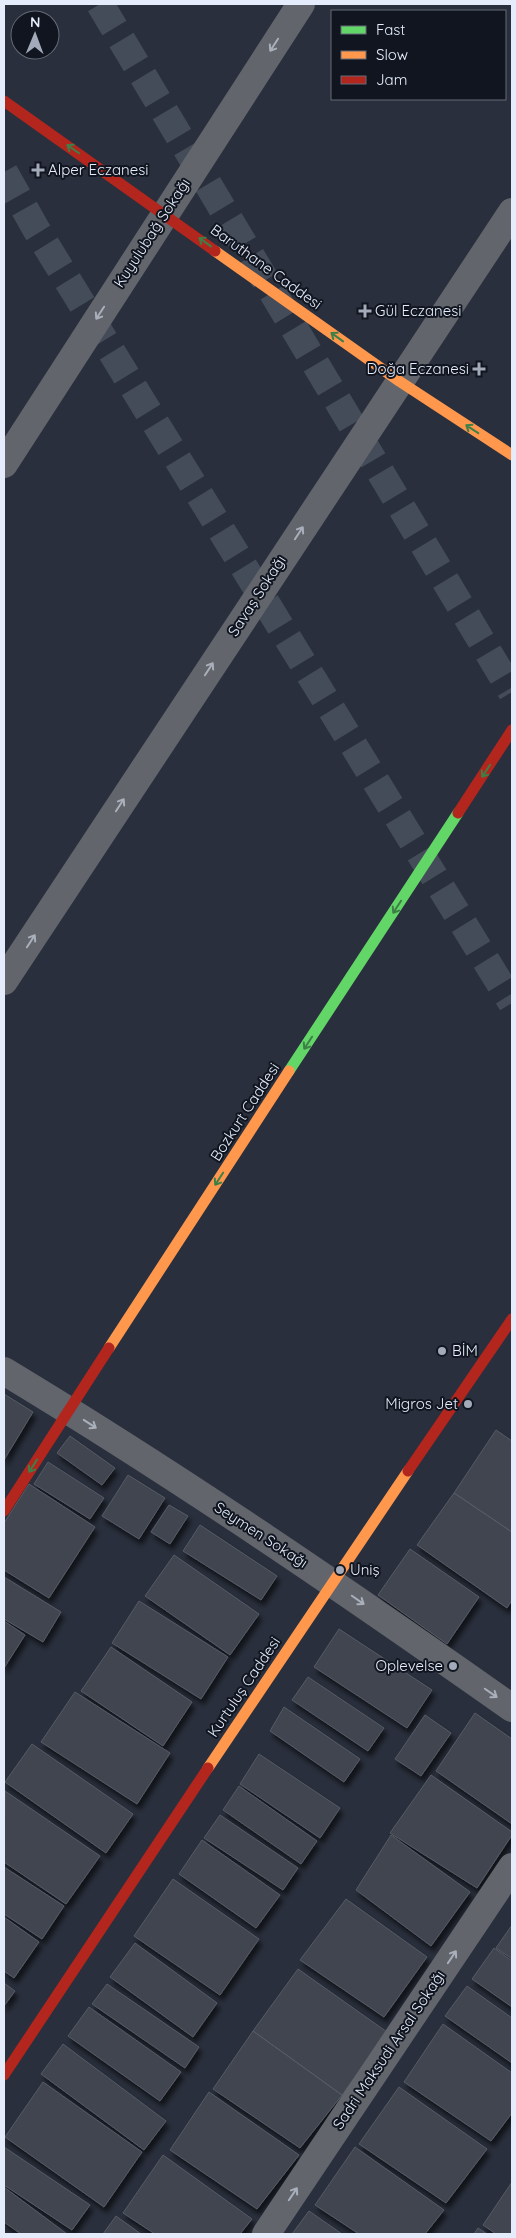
<svg xmlns="http://www.w3.org/2000/svg" width="516" height="2238" viewBox="0 0 516 2238" font-family="Quicksand,sans-serif">
	<style>
		.building { fill: #40454f; stroke: #565b66; filter: url(#shadow) }
		.lines { fill: none; stroke-linecap: round; stroke-linejoin: round }
		.primary-tunnel { stroke: #454c59; stroke-width: 28; stroke-dasharray: 28 14; stroke-linecap: butt }
		.street { stroke: #62656b; stroke-width: 28 }
		.fast { stroke: #63d668; stroke-width: 11 }
		.slow { stroke: #ff974d; stroke-width: 11 }
		.jam { stroke: #b3261e; stroke-width: 11 }
		.oneway { stroke: #aab0bb }
		.oneway2 { stroke: #3e7f47 }
		.poi-dot { fill: #a3aab9; stroke: #10151f; stroke-width: 2 }
		.labels { text-anchor: middle; stroke-width: 4; stroke-linejoin: round; paint-order: stroke }
		.poi-label { font-size: 15px; fill: #e5edfc; stroke: #10151f; text-anchor: start }
		.street-label { font-size: 15px; fill: #e5edfc; stroke: #10151f }
	</style>
	<defs>
		<filter id="shadow"><feDropShadow dx="3" dy="5.5" stdDeviation="2.5" flood-color="#0009"/></filter>
	</defs>
	<rect width="100%" height="100%" fill="#292f3c"/>
	<path class="building" d="M4 1394 33 1412 4 1460Z
		M496 1430 512 1441V1532L454 1493Z
		M70 1436 115 1468 102 1485 57 1453Z
		M48 1462 104 1498 90 1519 34 1484Z
		M128 1475 165 1498 139 1539 102 1516Z
		M29 1484 95 1527 49 1598 4 1570V1523Z
		M454 1493 512 1532V1600L507 1608 417 1545Z
		M169 1505 188 1516 170 1544 151 1532Z
		M200 1525 277 1576 261 1600 183 1551Z
		M410 1549 479 1597 447 1644 378 1595Z
		M174 1555 259 1614 230 1655 145 1596Z
		M4 1577 61 1612 43 1642 4 1619Z
		M139 1601 228 1657 201 1699 112 1643Z
		M4 1621 25 1635 4 1668Z
		M339 1629 432 1690 407 1728 314 1667Z
		M111 1647 192 1702 163 1746 81 1691Z
		M308 1677 384 1728 368 1751 292 1700Z
		M75 1692 170 1753 137 1804 41 1742Z
		M284 1707 360 1759 344 1782 270 1731Z
		M475 1713 512 1739V1824L436 1771Z
		M425 1715 451 1733 421 1776 395 1759Z
		M32 1744 133 1814 106 1853 5 1782Z
		M259 1754 340 1808 320 1838 240 1784Z
		M431 1775 512 1832V1835L477 1888 390 1833Z
		M239 1786 317 1841 301 1864 223 1810Z
		M5 1791 100 1856 66 1904 4 1862Z
		M220 1815 298 1868 283 1890 204 1838Z
		M391 1835 470 1892 431 1946 356 1890Z
		M202 1840 280 1895 256 1928 179 1874Z
		M4 1867 64 1906 42 1939 4 1914Z
		M173 1879 259 1939 220 1995 134 1936Z
		M346 1899 427 1957 384 2017 300 1960Z
		M4 1917 39 1942 14 1978 4 1971Z
		M512 1925V1959L496 1948Z
		M135 1943 217 2003 193 2037 110 1977Z
		M494 1948 512 1961V2007L472 1979Z
		M298 1969 387 2032 342 2095 253 2031Z
		M4 1983 15 1991 4 2006Z
		M107 1984 199 2047 185 2068 92 2004Z
		M467 1986 512 2018V2063L445 2016Z
		M89 2007 181 2072 160 2101 68 2036Z
		M443 2024 512 2073V2113L491 2141 404 2082Z
		M253 2031 342 2095 300 2148 213 2089Z
		M63 2044 166 2121 144 2150 41 2074Z
		M43 2082 142 2152 104 2207 5 2137Z
		M399 2087 487 2149 446 2203 359 2144Z
		M209 2092 299 2155 257 2209 170 2150Z
		M4 2147 90 2205 72 2230 4 2185Z
		M355 2147 444 2210 425 2234H359L315 2205Z
		M163 2155 252 2219 240 2234H155L123 2213Z
		M512 2182V2234H496L483 2225Z
		M4 2187 67 2234H21L4 2222Z
		M309 2211 342 2234H292Z
		M116 2216 141 2234H103Z
		M478 2228 487 2234H474Z"/>
	<g class="lines">
		<path class="primary-tunnel" d="M100 4 512 692
			M4 172 36 229 512 1003"/>
		<path class="street" d="M4 464 301 4
			M4 981 512 212
			M4 1371C178 1476 346 1591 512 1708
			M266 2234 512 1867"/>
		<path class="fast" d="M289 1071 458 813"/>
		<path class="slow" d="M215 251 399 381 512 455
			M109 1348 289 1071
			M208 1768 408 1471"/>
		<path class="jam" d="M4 101 215 251
			M458 813 512 730
			M408 1471 512 1319
			M4 1511 109 1348
			M4 2075 208 1768"/>
	</g>
	<defs><path id="oneway-shaft" d="M-6 0H5M1.5-3L5.5 0L1.5 3" fill="none" stroke-width="1.6" stroke-linecap="round" stroke-linejoin="round" transform="scale(1.25)"/></defs>
	<g class="oneway">
		<use href="#oneway-shaft" transform="translate(274 45) rotate(123)"/>
		<use href="#oneway-shaft" transform="translate(100 313) rotate(123)"/>
		<use href="#oneway-shaft" transform="translate(299 533) rotate(-57)"/>
		<use href="#oneway-shaft" transform="translate(209 669) rotate(-57)"/>
		<use href="#oneway-shaft" transform="translate(120 805) rotate(-57)"/>
		<use href="#oneway-shaft" transform="translate(31 941) rotate(-57)"/>
		<use href="#oneway-shaft" transform="translate(90 1424) rotate(33)"/>
		<use href="#oneway-shaft" transform="translate(358 1600) rotate(35)"/>
		<use href="#oneway-shaft" transform="translate(491 1693) rotate(35)"/>
		<use href="#oneway-shaft" transform="translate(452 1957) rotate(-56)"/>
		<use href="#oneway-shaft" transform="translate(293 2194) rotate(-56)"/>
	</g>
	<g class="oneway2">
		<use href="#oneway-shaft" transform="translate(73 149) rotate(-145)"/>
		<use href="#oneway-shaft" transform="translate(205 242) rotate(-144)"/>
		<use href="#oneway-shaft" transform="translate(337 337) rotate(-144)"/>
		<use href="#oneway-shaft" transform="translate(472 429) rotate(-147)"/>
		<use href="#oneway-shaft" transform="translate(486 771) rotate(123)"/>
		<use href="#oneway-shaft" transform="translate(397 907) rotate(123)"/>
		<use href="#oneway-shaft" transform="translate(308 1043) rotate(123)"/>
		<use href="#oneway-shaft" transform="translate(219 1179) rotate(123)"/>
		<use href="#oneway-shaft" transform="translate(33 1466) rotate(122)"/>
	</g>
	<g class="poi-dot">
		<path d="M35.5 162.5h5v5h5v5h-5v5h-5v-5h-5v-5h5z"/>
		<path d="M362.5 303.5h5v5h5v5h-5v5h-5v-5h-5v-5h5z"/>
		<path d="M476.5 361.5h5v5h5v5h-5v5h-5v-5h-5v-5h5z"/>
		<circle cx="442" cy="1351" r="5"/>
		<circle cx="468" cy="1404" r="5"/>
		<circle cx="340" cy="1570" r="5"/>
		<circle cx="453" cy="1666" r="5"/>
	</g>
	<g class="labels">
		<g class="poi-label">
			<text x="48" y="175">Alper Eczanesi</text>
			<text x="375" y="316">Gül Eczanesi</text>
			<text x="469" y="374" text-anchor="end">Doğa Eczanesi</text>
			<text x="452" y="1356">BİM</text>
			<text x="458" y="1409" text-anchor="end">Migros Jet</text>
			<text x="350" y="1575">Uniş</text>
			<text x="443" y="1671" text-anchor="end">Oplevelse</text>
		</g>
		<g class="street-label">
			<text transform="translate(152 233) rotate(-57)" y="5">Kuyulubağ Sokağı</text>
			<text transform="translate(266 267) rotate(36)" y="5">Baruthane Caddesi</text>
			<text transform="translate(257 596) rotate(-57)" y="5">Savaş Sokağı</text>
			<text transform="translate(245 1112) rotate(-57)" y="5">Bozkurt Caddesi</text>
			<text transform="translate(261 1535) rotate(33)" y="5">Seymen Sokağı</text>
			<text transform="translate(244 1687) rotate(-56)" y="5">Kurtuluş Caddesi</text>
			<text transform="translate(389 2050) rotate(-56)" y="5">Sadri Maksudi Arsal Sokağı</text>
		</g>
	</g>
	<rect width="516" height="2238" fill="none" stroke="#e5edfc" stroke-width="10"/>
	<rect x="331" y="10" width="175" height="90" fill="#10151f" stroke="#656b77"/>
	<rect x="341" y="26" width="25" height="8" fill="#63d668" stroke="#656b77"/>
	<text x="376" y="35" font-size="15" fill="#e5edfc">Fast</text>
	<rect x="341" y="51" width="25" height="8" fill="#ff974d" stroke="#656b77"/>
	<text x="376" y="60" font-size="15" fill="#e5edfc">Slow</text>
	<rect x="341" y="76" width="25" height="8" fill="#b3261e" stroke="#656b77"/>
	<text x="376" y="85" font-size="15" fill="#e5edfc">Jam</text>
	<g transform="translate(35 35) rotate(1)"><circle r="24" fill="#10151f" stroke="#656b77"/>
	<path d="M0-4L9 19L0 12L-9 19Z" fill="#a3aab9"/>
	<text y="-8" font-size="14" font-weight="bold" text-anchor="middle" fill="#e5edfc">N</text>
	</g>
</svg>
